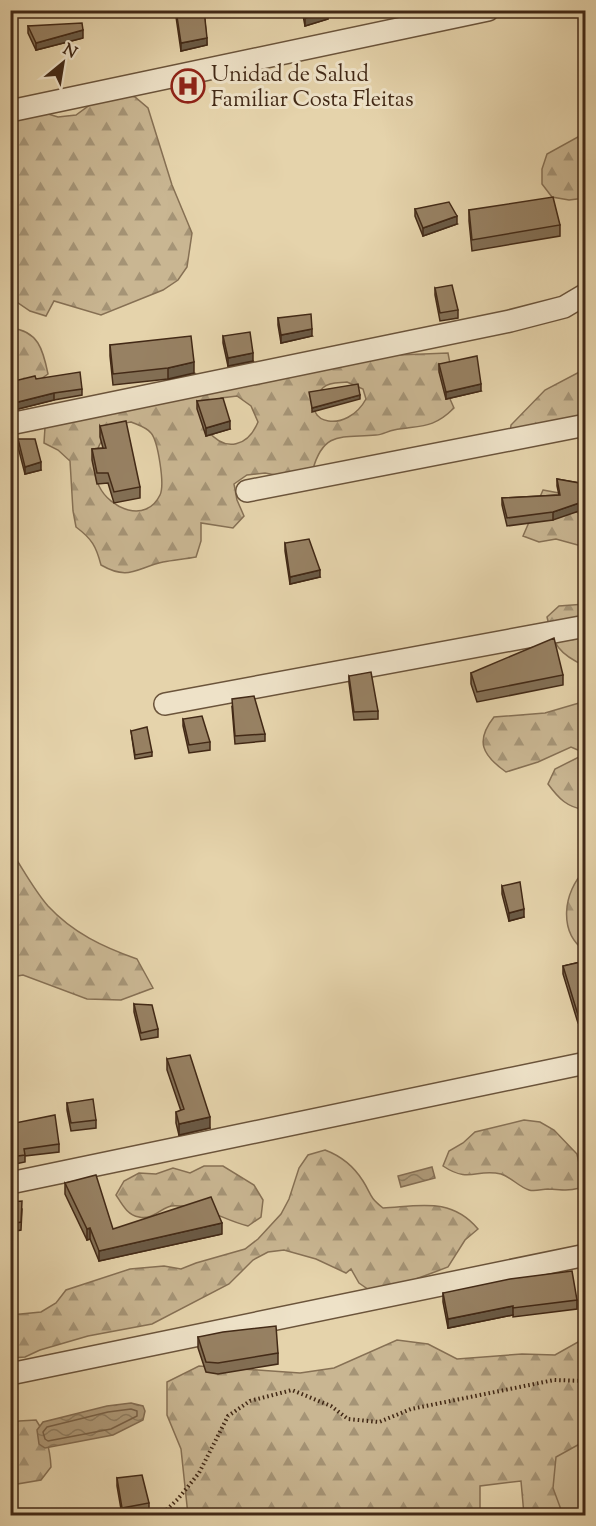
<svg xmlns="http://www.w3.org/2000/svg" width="596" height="1526" viewBox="0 0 596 1526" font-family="'Sorts Mill Goudy',serif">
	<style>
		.grass { fill: #c9b692; stroke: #867054; stroke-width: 1.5 }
		.forest { fill: url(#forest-firs); stroke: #867054; stroke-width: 1.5; fill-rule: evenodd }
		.water { fill: url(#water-waves); stroke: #836c51; stroke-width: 1.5 }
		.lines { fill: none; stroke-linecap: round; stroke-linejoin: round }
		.shore { stroke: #786147; stroke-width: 1.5 }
		.minor-casing { stroke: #6b543b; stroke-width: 24 }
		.path { stroke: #422916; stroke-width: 4; stroke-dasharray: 1.5 3; stroke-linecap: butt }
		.minor { stroke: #eee2c8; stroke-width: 21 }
		.wall { fill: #826f55; stroke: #422916; stroke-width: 1.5 }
		.shaded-wall { fill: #6a5a45; stroke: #422916; stroke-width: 1.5 }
		.building { fill: #978163; stroke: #422916; stroke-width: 1.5 }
		.labels { text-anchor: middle; stroke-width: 6; stroke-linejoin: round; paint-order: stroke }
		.poi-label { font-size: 22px; fill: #422916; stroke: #eee2c8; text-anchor: start }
	</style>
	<defs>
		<pattern id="forest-firs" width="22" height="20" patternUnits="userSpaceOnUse" patternTransform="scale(1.5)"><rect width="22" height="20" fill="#c9b692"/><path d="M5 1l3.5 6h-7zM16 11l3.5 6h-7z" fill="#a59476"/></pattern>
		<pattern id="water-waves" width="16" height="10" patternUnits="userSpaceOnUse" patternTransform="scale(1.5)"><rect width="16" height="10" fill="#ae9978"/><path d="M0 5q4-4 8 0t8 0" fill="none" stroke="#8f7d61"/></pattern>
	</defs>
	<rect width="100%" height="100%" fill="#e5d3ab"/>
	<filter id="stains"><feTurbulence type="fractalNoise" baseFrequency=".00333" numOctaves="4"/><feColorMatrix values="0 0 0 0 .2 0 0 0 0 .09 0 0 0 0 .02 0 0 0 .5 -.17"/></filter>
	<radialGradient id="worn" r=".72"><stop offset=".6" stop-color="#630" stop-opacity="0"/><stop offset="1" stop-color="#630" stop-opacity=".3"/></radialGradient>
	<path class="grass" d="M585 1427V1515H550L532 1439Z"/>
	<path class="forest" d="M118 92 135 97 148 108 172 185 192 233 187 267 178 280 163 290 101 315 54 301 46 316 30 311 11 298 10 116 25 107 58 117 76 115 102 96Z
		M585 133V198L569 200 552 197 542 184V169L547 154Z
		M11 328C38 331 43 349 48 374L35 383 11 391Z
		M364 344 398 355 448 353 452 374 446 390 454 408C433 429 421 425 394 430 388 431 382 435 376 435 343 438 324 430 313 469L281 476 265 473 247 475 234 484 237 500 244 516 233 528 201 523V541L196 557C185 559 174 560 163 562 136 568 129 581 101 565 96 546 92 539 76 527L73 511 70 461 58 450 44 443 45 427 240 381H273ZM347 382 363 389 366 399C347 434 301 424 318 395 319 393 323 387 324 387 329 382 340 383 347 382ZM237 396 251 406 258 422C248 446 226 453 208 431L221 398ZM131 422C138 425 146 427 151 433 158 441 165 485 160 495 146 524 110 509 99 486 86 460 102 425 131 422Z
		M585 369V429L510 433 511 425 545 390Z
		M543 490 559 493C566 502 573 514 585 515V547L556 539 539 542 523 536Z
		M585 604V666C559 654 553 645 547 617L559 606Z
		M579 703H585V753L571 747 538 762 506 772C482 755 475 741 494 717L545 713Z
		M585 754V810C567 807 559 799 548 784L555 769Z
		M11 851C23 869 34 890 48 906 73 933 103 947 137 959L153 988 121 1000 87 999 23 975 11 977Z
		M585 870V951C558 932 563 892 585 870Z
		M524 1120 540 1122 554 1130 577 1154 581 1172 580 1188C567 1191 561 1190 548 1189 542 1189 535 1192 529 1190 519 1187 511 1177 501 1174 476 1168 470 1184 443 1166L449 1151 463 1143 475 1132Z
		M325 1150C341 1156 353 1165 363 1181 372 1195 368 1196 383 1208 420 1206 451 1197 478 1229L465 1240 448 1267 416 1279 402 1289 372 1292 359 1283 351 1269 346 1273 316 1259 284 1250 268 1252 253 1260 229 1284 152 1324 88 1336 40 1350 25 1357 11 1358V1315L41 1312 56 1303 66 1290 130 1269 164 1266 181 1269 196 1263 245 1249 258 1239 281 1214 289 1199 299 1168 308 1155Z
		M204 1166H223L254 1185 263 1200 261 1217 248 1226C226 1221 205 1206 182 1206 178 1206 172 1205 168 1207 158 1211 151 1220 139 1217 127 1215 122 1204 116 1195L124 1181 139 1173 156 1174 173 1168 190 1173Z
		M585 1338V1441L556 1457 553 1488 563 1515H524L521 1481 480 1486V1515H188L181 1449 167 1415V1382L199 1366 300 1373 334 1368 397 1340 428 1344 457 1359 522 1354 555 1355Z
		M36 1420C46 1435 50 1448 51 1467L41 1480 11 1485V1425L19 1421Z"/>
	<path class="water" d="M432 1167 435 1178 401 1187 398 1176Z
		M131 1403 143 1406 145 1411 143 1420 113 1435 45 1448 39 1444 37 1430 43 1422 107 1406Z"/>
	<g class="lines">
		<path class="shore" d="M131 1409 137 1411V1416L111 1429 48 1441 45 1439 43 1432 47 1427 108 1412Z"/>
		<defs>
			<path id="minor" d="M10 111 488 10
				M10 424 510 321 564 307 586 294
				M247 491 586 425
				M165 704 586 626
				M10 1183 586 1063
				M10 1374 586 1255"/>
		</defs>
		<use href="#minor" class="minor-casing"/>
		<path class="path" d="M160 1516 178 1499 199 1473 228 1416 250 1401 292 1390 331 1406 348 1419 379 1422 411 1409 554 1380 586 1381"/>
		<use href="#minor" class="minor"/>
	</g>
	<path class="wall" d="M175 10H204L207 45 181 51Z
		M302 10H328V19L305 26Z
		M28 26 83 38 36 50 28 33Z
		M585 182V203L583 193V183Z
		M415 209 457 224 423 236 415 216Z
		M469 210 560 225V236L472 251 469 221Z
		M435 288 458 310V318L440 321 435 295Z
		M278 318 312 336 281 343 278 325Z
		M223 336 253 361 228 366 223 343Z
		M110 345 194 373 168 379 113 385 110 356Z
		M439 364 481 391 446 399 439 372Z
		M36 379 82 389V395L54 400 10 411V382Z
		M197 401 230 429 206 436 197 409Z
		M100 426 140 487V498L114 503 108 483 97 484 92 460V449L103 448 100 437Z
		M18 439 41 470 25 474 18 447Z
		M557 479 585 484 553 520 507 526 502 505V498L559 495 557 486Z
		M285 543 320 577 290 584 285 551Z
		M471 673 563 675V685L477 702 471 684Z
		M349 676 378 711V719L354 720 349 683Z
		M232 707 265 734V741L235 744Z
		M183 719 210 742V750L189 753 183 726Z
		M131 731 152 752V756L135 759Z
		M502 886 524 917 509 921 502 894Z
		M585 961V1022L578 1023 563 974V966Z
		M134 1004 158 1029V1037L141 1040 134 1012Z
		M167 1059 210 1128 179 1135 176 1123V1112L181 1111 167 1070Z
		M67 1103 96 1120V1128L71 1131 67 1110Z
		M10 1124 59 1144V1152L25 1156V1162L10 1165Z
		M65 1183 113 1229 222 1234 99 1261 90 1239 87 1240 65 1194Z
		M10 1202 22 1209 21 1230 10 1232Z
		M443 1293 577 1300V1309L513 1317V1315L448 1328 443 1302Z
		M198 1337 278 1353V1364L218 1374 206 1372 198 1348Z
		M117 1478 149 1503V1511L122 1515 117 1486Z"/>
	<path class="shaded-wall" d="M328 12V19L305 26V18Z
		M83 30V38L36 50V43Z
		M207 38V45L181 51V43Z
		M457 216V224L423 236V228Z
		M312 329V336L281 343V335Z
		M253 353V361L228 366V358Z
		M194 362V373L168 379V368Z
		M481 384V391L446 399V392Z
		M54 393V400L10 411V404Z
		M360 395V399L312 412V408Z
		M230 421V429L206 436V428Z
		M41 462V470L25 474V467Z
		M585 501V509L553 520V512Z
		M320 570V577L290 584V577Z
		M524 909V917L509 921V913Z
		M210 1117V1128L179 1135V1124Z
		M222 1223V1234L99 1261V1251Z
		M90 1228V1239L87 1240V1229Z
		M513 1306V1315L448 1328V1319Z"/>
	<path class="building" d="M176 10H204L207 38 181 43Z
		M303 10H328V12L305 18Z
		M82 23 83 30 36 43 28 26Z
		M553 197 560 225 472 240 469 210Z
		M449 202 457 216 423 228 415 209Z
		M452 285 458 310 440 313 435 288Z
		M311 314 312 329 281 335 278 318Z
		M250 332 253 353 228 358 223 336Z
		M191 336 194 362 168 368 113 374 110 345Z
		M477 356 481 384 446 392 439 364Z
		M80 372 82 389 54 393 10 404V382L35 376 36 379Z
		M358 384 360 395 312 408 309 392Z
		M223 398 230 421 206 428 197 401Z
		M126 421 140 487 114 492 108 473H97L92 449 106 448 100 426Z
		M18 439H35L41 462 25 467Z
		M557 479 585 484V501L553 512 507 518 502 498 560 495Z
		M309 539 320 570 290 577 285 543Z
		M554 638 563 675 477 692 471 673Z
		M371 672 378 711 354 712 349 676Z
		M254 696 265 734 235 736 232 699Z
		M202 716 210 742 189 745 183 719Z
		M147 727 152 752 135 755 131 731Z
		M520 882 524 909 509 913 502 886Z
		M585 961V1014L578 1015 563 966Z
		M134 1004 152 1005 158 1029 141 1033Z
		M190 1055 210 1117 179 1124 176 1112 184 1109 167 1059Z
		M93 1099 96 1120 71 1123 67 1103Z
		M55 1115 59 1144 24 1149 25 1155 10 1157V1124Z
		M96 1175 113 1229 211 1197 222 1223 99 1251 90 1228 87 1229 65 1183Z
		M22 1201 21 1222 10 1224V1202Z
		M572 1271 577 1300 513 1308V1306L448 1319 443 1293 510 1279Z
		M276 1326 278 1353 218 1363 206 1362 198 1337 223 1332Z
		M142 1475 149 1503 122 1508 117 1478Z"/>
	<defs>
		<symbol id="hospital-ring" viewBox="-11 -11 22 22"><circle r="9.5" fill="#eee2c8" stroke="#8f2418" stroke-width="1.5"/><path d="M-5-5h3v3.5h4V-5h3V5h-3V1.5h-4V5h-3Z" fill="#8f2418"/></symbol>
	</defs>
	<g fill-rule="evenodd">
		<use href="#hospital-ring" x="169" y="67" width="38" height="38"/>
	</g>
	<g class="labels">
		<g class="poi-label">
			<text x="211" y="81">Unidad de Salud<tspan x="211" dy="25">Familiar Costa Fleitas</tspan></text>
		</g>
	</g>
	<rect width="596" height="1526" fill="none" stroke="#e5d3ab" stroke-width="36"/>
	<rect x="12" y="12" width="572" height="1502" fill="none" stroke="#422916" stroke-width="3"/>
	<rect x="18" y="18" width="560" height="1490" fill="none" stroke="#422916" stroke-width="1.5"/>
	<g transform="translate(63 63) rotate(30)" stroke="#eee2c8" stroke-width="4.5" paint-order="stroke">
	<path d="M0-4.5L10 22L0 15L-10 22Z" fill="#422916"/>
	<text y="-9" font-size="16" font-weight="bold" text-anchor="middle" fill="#422916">N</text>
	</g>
	<rect width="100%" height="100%" filter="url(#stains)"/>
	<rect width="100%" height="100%" fill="url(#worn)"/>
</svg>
